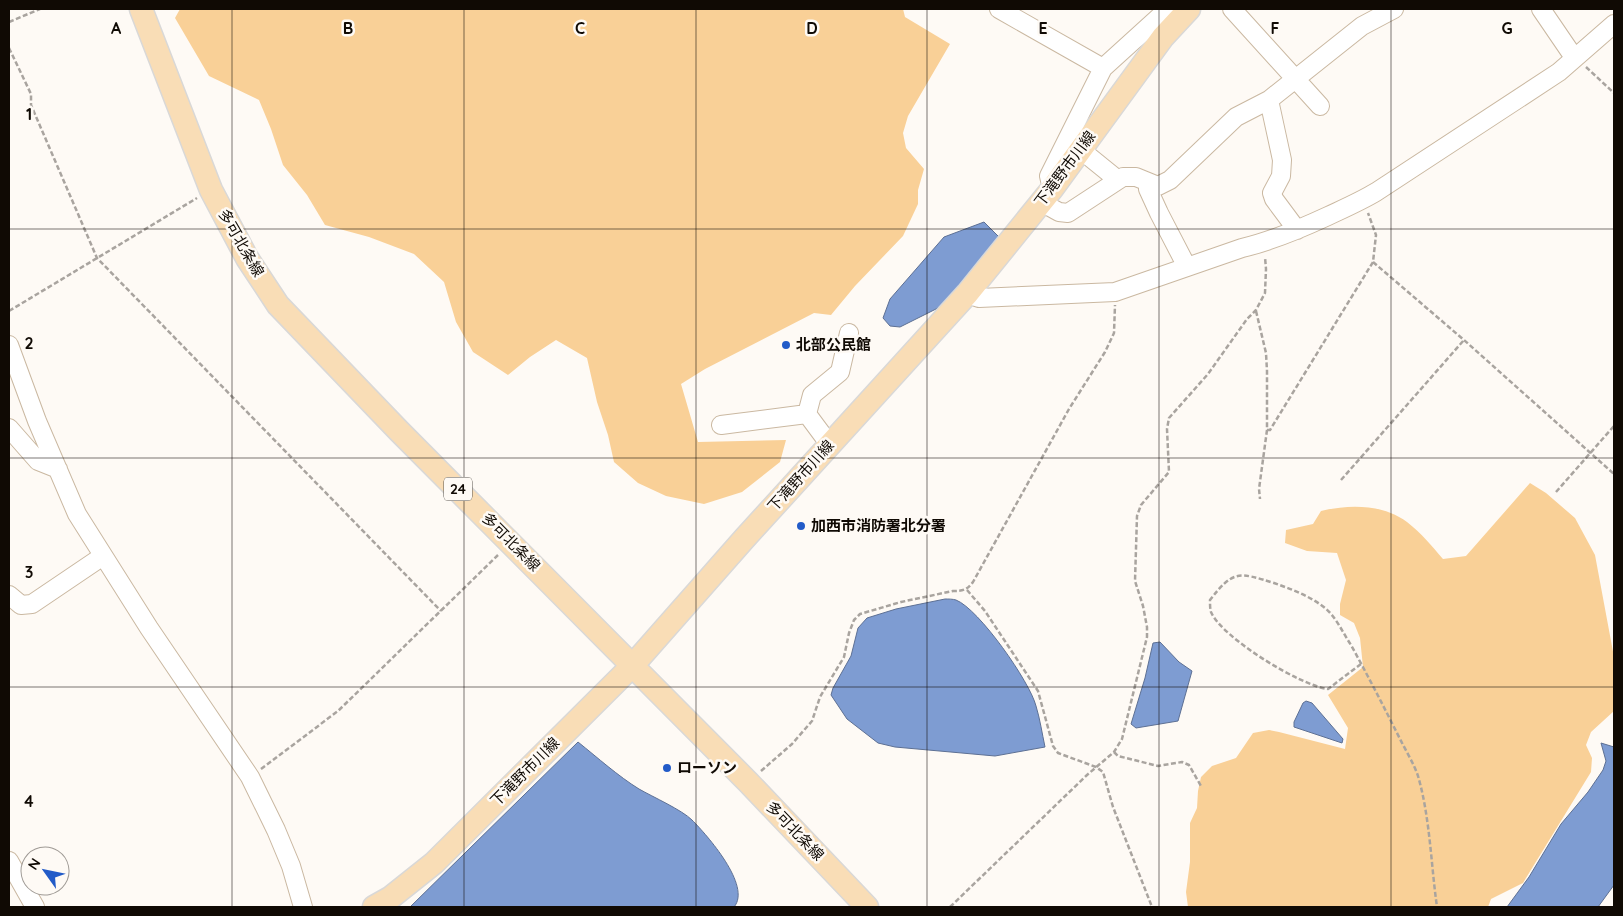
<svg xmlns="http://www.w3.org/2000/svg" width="1623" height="916" viewBox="0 0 1623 916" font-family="Quicksand,'Noto Sans JP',sans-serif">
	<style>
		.green { fill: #f9d097 }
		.water { fill: #7e9cd2; stroke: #5d7094 }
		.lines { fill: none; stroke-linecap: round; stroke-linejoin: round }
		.minor-casing { stroke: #cab8a1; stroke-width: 20 }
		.major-casing { stroke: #d9d8d7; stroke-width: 25 }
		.path { stroke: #a9a49f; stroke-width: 2.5; stroke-dasharray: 5 2.5; stroke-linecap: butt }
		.minor { stroke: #fff; stroke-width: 18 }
		.major { stroke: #f9ddb6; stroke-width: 22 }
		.grid { fill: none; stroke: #100a04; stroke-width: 1; stroke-opacity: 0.55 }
		.poi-dot { fill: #225bc8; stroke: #fefaf5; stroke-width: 2 }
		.labels { text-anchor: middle; stroke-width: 5; stroke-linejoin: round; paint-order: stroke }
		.shield { fill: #fefaf5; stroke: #57524c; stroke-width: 1 }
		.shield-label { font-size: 14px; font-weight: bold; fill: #100a04 }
		.street-label { font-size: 15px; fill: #100a04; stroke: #fefaf5 }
		.poi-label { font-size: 15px; font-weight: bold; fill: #100a04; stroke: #fefaf5; text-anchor: start }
		.grid-label { font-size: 16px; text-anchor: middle; font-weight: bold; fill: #100a04; stroke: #fefaf5; stroke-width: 5; stroke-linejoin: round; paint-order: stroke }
	</style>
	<rect width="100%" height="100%" fill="#fefaf5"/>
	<path class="green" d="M180 9H903L905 17 950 44 908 116 903 133 906 148 924 169 918 190V204L903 236 855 286 831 315 814 313 705 369 681 384 698 442 786 440 780 462 742 492 704 504 666 496 638 483 614 462 608 435 597 402 587 358 556 340 530 357 508 375 473 352 456 322 444 282 414 254 369 237 325 225 307 195 283 165 271 129 259 100 209 76 175 18Z
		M1530 483 1546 493 1575 518 1595 555 1614 657V711L1591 732 1586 745 1592 758 1591 772 1523 883 1491 899 1488 907H1188L1186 892 1190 862V823L1197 808 1198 791 1201 777 1212 766 1236 758 1253 733 1269 730 1279 732 1345 749 1348 728 1328 695 1363 667 1360 638 1354 623 1340 615V604L1346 580 1337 553 1307 551 1285 543 1286 530 1313 524 1321 511C1349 504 1383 504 1407 522 1421 533 1432 546 1443 559L1466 556Z"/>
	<path class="water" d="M984 222 1001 239 942 306 900 327 890 326 883 318 890 299 944 237Z
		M945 599C948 599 953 599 956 600 979 609 1030 682 1036 706 1040 719 1042 733 1045 747L995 756 895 747 878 743 847 719 831 695 833 688 851 656 858 628 867 618 896 609Z
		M1160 642 1179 662 1192 671 1178 721 1136 728 1131 724 1145 678 1153 643Z
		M1306 701 1312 703 1343 739 1342 743 1294 727V722L1303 703Z
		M578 742C598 758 618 776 639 789 653 797 682 810 692 820 707 835 752 886 734 907H410Z
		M1601 743 1614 747V885L1598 907H1507L1529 877 1561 824 1588 792 1603 770 1606 761Z"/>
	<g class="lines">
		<defs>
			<path id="minor" d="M999 9 1103 68
				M1232 9 1320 106
				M1541 9 1571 53 1576 57
				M1269 100 1282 160 1281 176 1272 193 1274 199 1297 230
				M1081 150 1118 180
				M1150 184 1148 189 1159 213 1187 267
				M1052 189 1049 176 1103 68 1168 9
				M1041 202 1059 212 1068 213 1123 177H1136L1158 186 1170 180 1236 117 1269 100 1362 26 1394 9
				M967 294 979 298 1115 292 1242 248C1272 241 1300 229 1328 216 1345 208 1361 201 1376 192L1559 72 1614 24
				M9 345 37 421 77 514 149 628 250 777 276 830 291 866 303 907
				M807 414 812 395 840 372 849 333
				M721 425 807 414 830 445
				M9 428 38 461 58 469
				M9 595 21 605 32 604 103 556
				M9 861 35 907"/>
			<path id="major" d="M141 9 211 190 247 258 278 305 399 431 748 782 867 907
				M374 907 390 898 434 863 633 665 744 539 967 294 1052 189 1163 37 1189 9"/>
		</defs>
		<use href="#minor" class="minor-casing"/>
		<use href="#major" class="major-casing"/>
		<path class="path" d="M9 22 40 9
			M9 48 31 94V105L97 258 441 611
			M1586 67 1614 93
			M1373 262 1464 340 1614 474
			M9 311 197 198
			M1256 311 1266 353 1267 371V430L1259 489 1260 499
			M1267 430H1270L1373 262 1376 235 1368 213
			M1341 480 1464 340
			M1556 492 1614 426
			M967 590 985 611 1038 691 1053 746 1058 753 1096 767 1103 772 1113 807 1152 907
			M1361 664 1328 689C1301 686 1222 638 1211 612 1210 609 1210 604 1210 600 1233 570 1239 572 1274 583 1291 589 1310 596 1325 608 1336 617 1343 633 1351 645 1368 676 1384 707 1400 739 1406 751 1414 764 1418 776 1430 817 1431 865 1437 907
			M1114 752 1118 756 1158 766 1182 762 1189 765 1201 786
			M261 769 338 711 498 555
			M761 771 792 744 812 721 820 697 844 657 849 633 854 620 860 614 901 602 953 591C963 591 967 590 973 582L1069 409 1105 352 1114 333 1115 305
			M950 907 1087 775 1114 752 1122 739 1147 637V627L1143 606 1135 581 1137 516 1141 505 1169 472 1167 429 1169 418 1208 374 1247 319 1256 310 1265 293 1266 269 1265 257"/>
		<use href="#minor" class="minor"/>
		<use href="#major" class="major"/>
	</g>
	<path class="grid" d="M232 9V907M464 9V907M696 9V907M927 9V907M1159 9V907M1391 9V907M9 229H1614M9 458H1614M9 687H1614"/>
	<g class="poi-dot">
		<circle cx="786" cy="345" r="5"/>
		<circle cx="801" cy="526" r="5"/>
		<circle cx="667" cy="768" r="5"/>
	</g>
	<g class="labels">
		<rect class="shield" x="444" y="477.5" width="28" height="23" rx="4"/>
		<g class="shield-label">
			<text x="458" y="494">24</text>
		</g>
		<g class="street-label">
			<text transform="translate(1065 169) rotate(-53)" y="5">下滝野市川線</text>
			<text transform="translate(241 243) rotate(60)" y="5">多可北条線</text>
			<text transform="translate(801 476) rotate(-48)" y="5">下滝野市川線</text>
			<text transform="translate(511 542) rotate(45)" y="5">多可北条線</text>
			<text transform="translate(525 772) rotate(-45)" y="5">下滝野市川線</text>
			<text transform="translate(795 831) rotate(46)" y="5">多可北条線</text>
		</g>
		<g class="poi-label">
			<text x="796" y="350">北部公民館</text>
			<text x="811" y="531">加西市消防署北分署</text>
			<text x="677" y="773">ローソン</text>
		</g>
	</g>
	<g class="grid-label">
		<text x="116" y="34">A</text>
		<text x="348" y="34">B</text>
		<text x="580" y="34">C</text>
		<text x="812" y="34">D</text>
		<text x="1043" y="34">E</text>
		<text x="1275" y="34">F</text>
		<text x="1507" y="34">G</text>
		<text x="29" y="120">1</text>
		<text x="29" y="349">2</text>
		<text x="29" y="578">3</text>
		<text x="29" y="807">4</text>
	</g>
	<rect width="1623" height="916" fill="none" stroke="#100a04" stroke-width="20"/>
	<g transform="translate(45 871) rotate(303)"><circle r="24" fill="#fefaf5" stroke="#9f9a95"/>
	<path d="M0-4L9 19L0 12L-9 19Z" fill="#225bc8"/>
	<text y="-8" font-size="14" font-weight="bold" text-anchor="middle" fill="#100a04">N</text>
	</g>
</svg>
